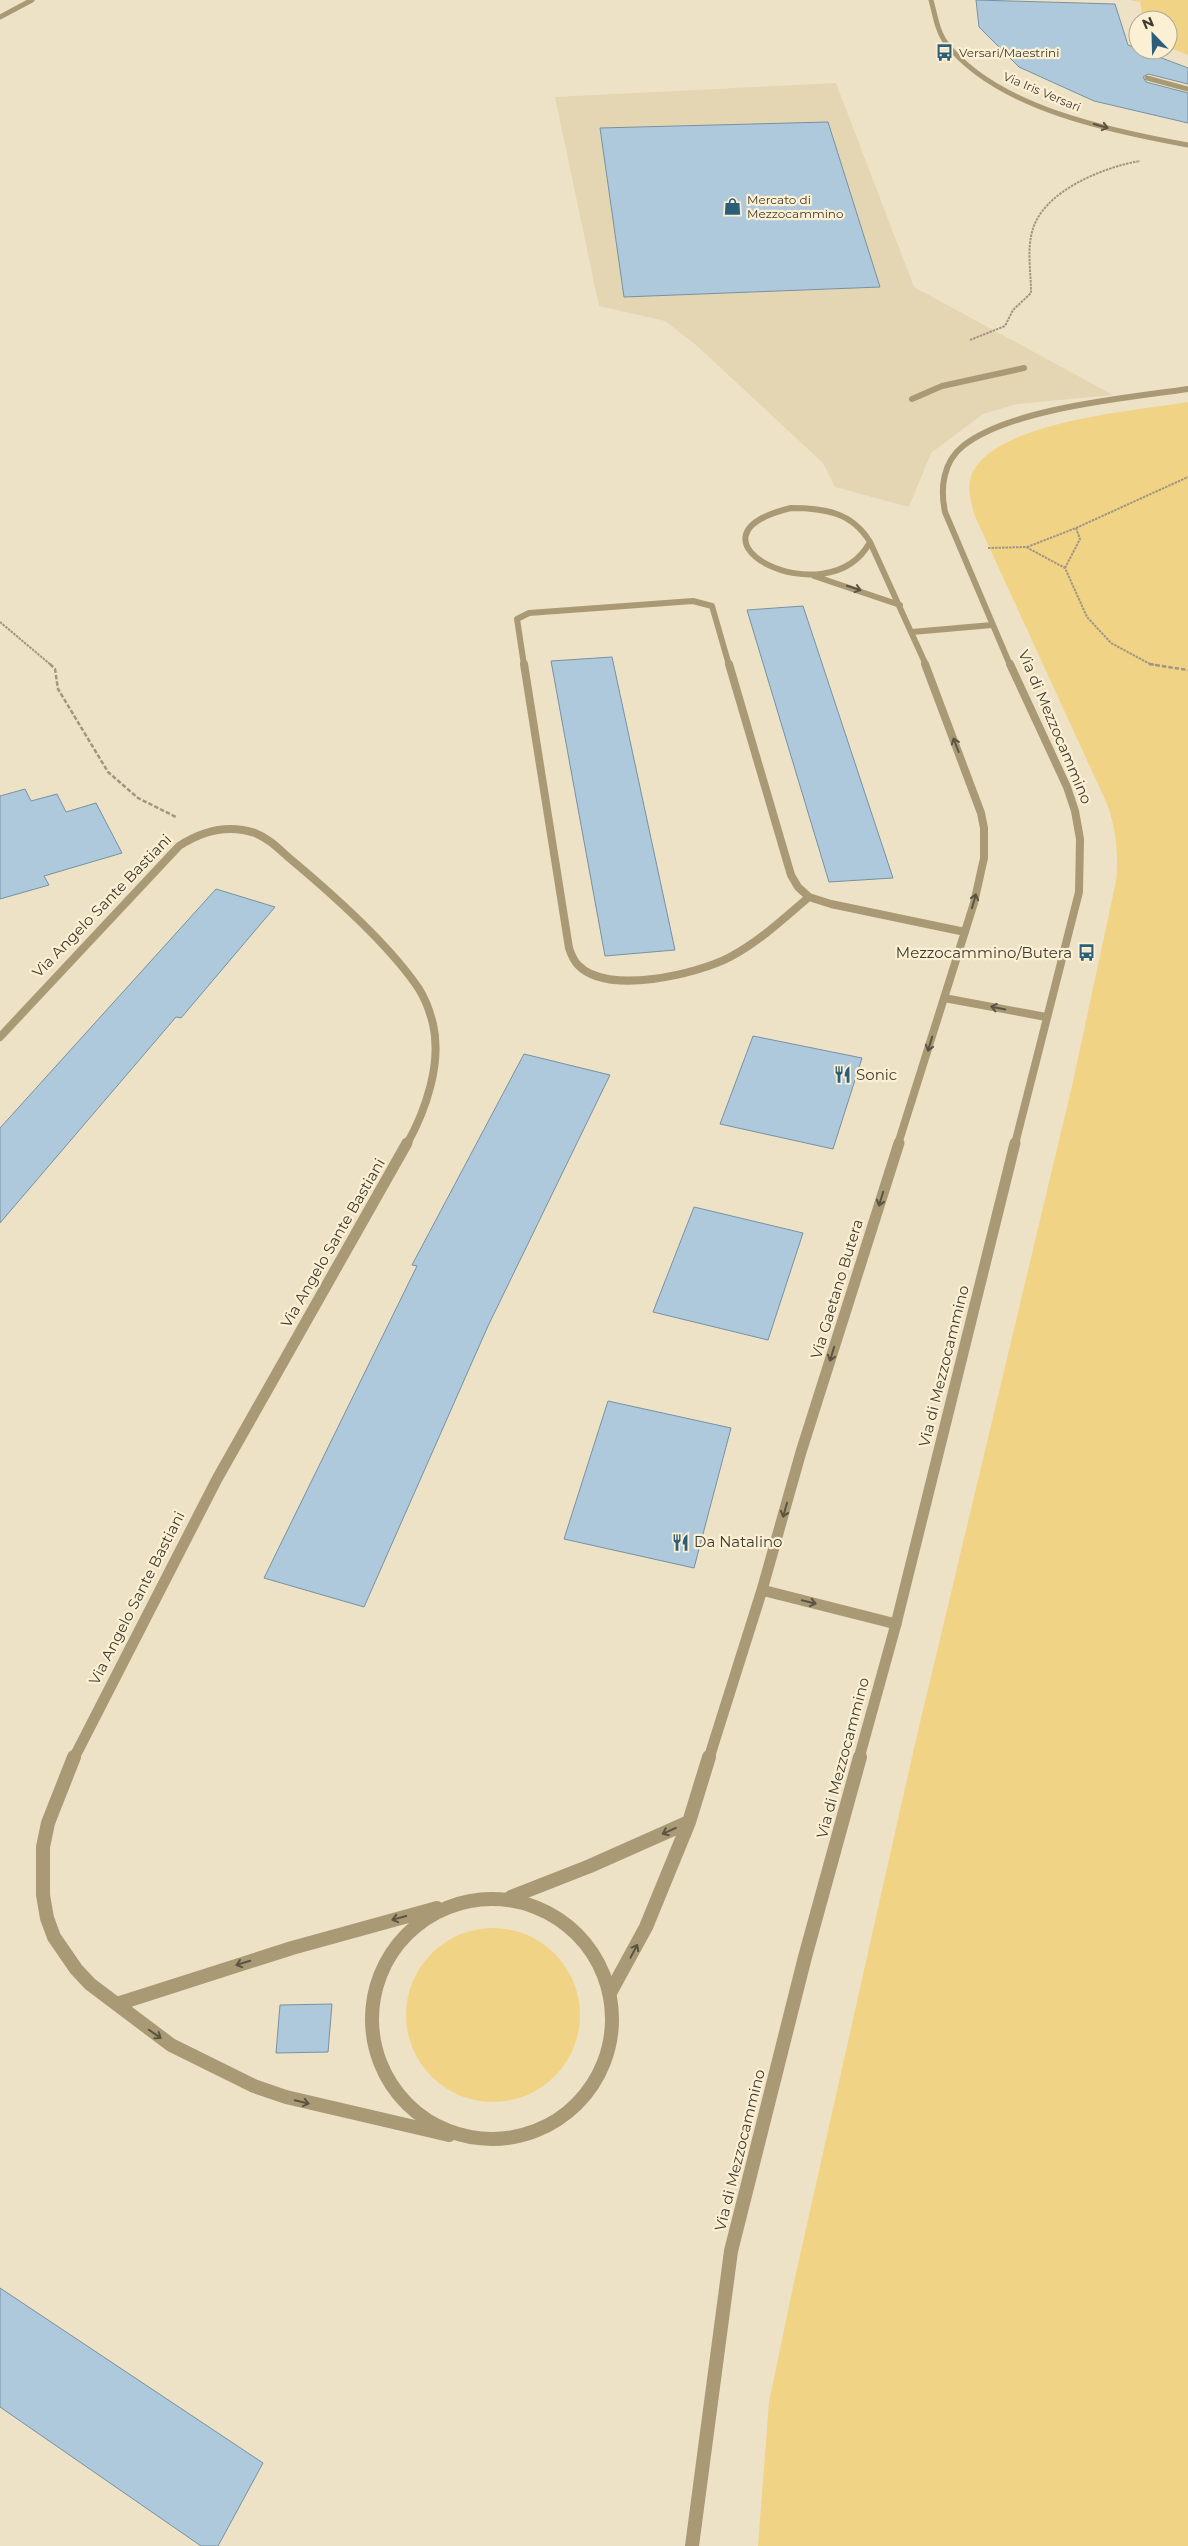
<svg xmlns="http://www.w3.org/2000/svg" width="1188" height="2546" viewBox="0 0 1188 2546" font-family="Montserrat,sans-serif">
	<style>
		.built { fill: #e4d6b2 }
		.green { fill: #f1d386 }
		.building { fill: #aec9db; stroke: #7791a2 }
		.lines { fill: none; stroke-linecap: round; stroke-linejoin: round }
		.path-far1 { stroke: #a09783; stroke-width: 2; stroke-dasharray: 2.5 1; stroke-linecap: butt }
		.path { stroke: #a09783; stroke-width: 2.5; stroke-dasharray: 4.5 2; stroke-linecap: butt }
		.service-far1 { stroke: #a99a75; stroke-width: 5 }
		.service { stroke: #a99a75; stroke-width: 6 }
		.minor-far3 { stroke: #a99a75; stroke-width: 6 }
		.minor-far2 { stroke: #a99a75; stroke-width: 8 }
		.minor-far1 { stroke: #a99a75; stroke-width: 11 }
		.minor { stroke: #a99a75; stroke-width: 14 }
		.tertiary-far4 { stroke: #a99a75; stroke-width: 5 }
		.tertiary-far3 { stroke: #a99a75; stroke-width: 6 }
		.tertiary-far2 { stroke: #a99a75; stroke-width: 8 }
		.tertiary-far1 { stroke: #a99a75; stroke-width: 11 }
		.tertiary { stroke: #a99a75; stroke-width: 14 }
		.oneway { stroke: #5b5442 }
		.labels { text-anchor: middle; stroke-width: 4.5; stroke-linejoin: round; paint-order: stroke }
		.far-poi-label { font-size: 12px; fill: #413c31; stroke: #fbf0d3; text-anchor: start }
		.far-street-label { font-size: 12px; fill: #413c31; stroke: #fbf0d3 }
		.street-label { font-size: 15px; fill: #413c31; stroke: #fbf0d3 }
		.poi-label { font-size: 15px; fill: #413c31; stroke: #fbf0d3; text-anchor: start }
	</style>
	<rect width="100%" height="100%" fill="#eee2c6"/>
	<path class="built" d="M836 83 914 287 1113 395 1017 404 983 414 931 453 909 507 835 487 823 463 696 345 665 321 599 306 555 97Z"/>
	<path class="green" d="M1129 0H1188V55L1168 47V20H1143L1140 2Z
		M1188 402V2546H758L769 2402 794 2282 914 1748 1072 1086 1116 881C1119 853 1116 832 1108 806L974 514C971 501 967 489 971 476 992 421 1136 411 1188 402Z
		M406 2015a87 87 0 1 1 174 0a87 87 0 1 1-174 0Z"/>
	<path class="building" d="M976 0 1115 4 1128 45 1188 68V84L1148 74 1143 77 1146 82 1188 93V123L1094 101 1019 67 979 27Z
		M828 122 880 287 624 297 600 128Z
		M803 606 893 878 829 882 747 610Z
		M612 657 675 950 605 956 551 661Z
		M25 789 31 801 57 794 66 812 96 803 122 853 44 876 49 885 0 899V796Z
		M216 889 275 907 181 1018 176 1017 0 1223V1128Z
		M753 1036 862 1058 833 1149 720 1124Z
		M524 1054 610 1075 488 1326 364 1607 264 1578 417 1266 412 1265Z
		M694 1207 803 1233 768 1340 653 1312Z
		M608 1401 731 1428 694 1568 564 1539Z
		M332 2004 328 2052 276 2053 280 2005Z
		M0 2288 263 2463 218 2546H201L0 2407Z"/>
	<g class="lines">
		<path class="path-far1" d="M970 340 1005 326 1013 310 1031 293C1031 273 1027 251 1032 232 1042 191 1104 167 1140 161
			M1027 547 1076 528 1188 477
			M988 548 1026 547 1065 568 1087 617 1111 643 1150 664 1156 665
			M1065 568 1080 539 1076 528
			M0 622 51 665"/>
		<path class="path" d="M50 664 55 669 58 689 108 772 138 798 176 817
			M1149 664 1188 670"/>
		<path class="service-far1" d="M1147 78 1188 89"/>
		<path class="service" d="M912 399 942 386 1024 368"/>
		<path class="minor-far3" d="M791 508C824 508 852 512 870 542 828 620 668 537 791 508Z
			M870 542 926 665
			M814 576 900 605
			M912 632 992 625
			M524 665 517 619 529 613 693 601 712 606 729 665"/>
		<path class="minor-far2" d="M524 664 569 948C571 954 573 960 578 965 607 996 698 974 730 957 759 942 784 918 809 897
			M729 664 791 875 798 887 809 897
			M809 897 831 904 965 932
			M944 998 1046 1017
			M0 1037 179 846C202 831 228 824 255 833 268 838 278 848 288 857 330 892 389 944 419 989 426 1000 430 1012 433 1024 442 1063 426 1110 407 1144
			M898 1144 974 903 984 858V828L981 813 925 664"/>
		<path class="minor-far1" d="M762 1590 896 1624
			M74 1758 217 1479 407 1143
			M709 1758 762 1590 801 1452 899 1143"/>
		<path class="minor" d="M74 1757 48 1823 43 1847V1895L47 1918 54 1937 76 1969 90 1984 171 2045 254 2086 286 2097 449 2135
			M689 1822 709 1757
			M511 1897 590 1866 689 1822 646 1927 610 1993
			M372 2019a120 120 0 1 1 240 0a120 120 0 1 1-240 0Z
			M117 2004 292 1948 437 1908"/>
		<path class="tertiary-far4" d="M931 0C935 14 937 31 946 43 996 108 1111 131 1188 145
			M0 17 32 0"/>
		<path class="tertiary-far3" d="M1010 665 945 512C940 488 943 462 963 446 1011 408 1127 398 1188 389"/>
		<path class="tertiary-far2" d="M1010 664 1067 787 1075 811 1080 839 1079 892 1015 1144"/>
		<path class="tertiary-far1" d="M859 1758 896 1624 1015 1143"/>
		<path class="tertiary" d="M692 2546 731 2251 805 1957 860 1757"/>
	</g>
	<defs><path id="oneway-shaft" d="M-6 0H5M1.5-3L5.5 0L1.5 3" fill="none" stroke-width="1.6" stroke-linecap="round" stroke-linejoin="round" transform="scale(1.25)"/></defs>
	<g class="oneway">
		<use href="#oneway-shaft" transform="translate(1101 126) rotate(16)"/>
		<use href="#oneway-shaft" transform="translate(854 588) rotate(18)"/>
		<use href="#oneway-shaft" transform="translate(956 745) rotate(-111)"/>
		<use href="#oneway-shaft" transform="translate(974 901) rotate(-74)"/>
		<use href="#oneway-shaft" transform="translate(998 1008) rotate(-169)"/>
		<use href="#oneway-shaft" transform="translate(930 1044) rotate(107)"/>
		<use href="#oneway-shaft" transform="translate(881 1199) rotate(107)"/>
		<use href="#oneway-shaft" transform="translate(832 1354) rotate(107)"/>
		<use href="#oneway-shaft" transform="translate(785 1510) rotate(106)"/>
		<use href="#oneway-shaft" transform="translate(809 1602) rotate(14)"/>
		<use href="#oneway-shaft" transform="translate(669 1831) rotate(156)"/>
		<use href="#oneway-shaft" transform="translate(399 1918) rotate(165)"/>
		<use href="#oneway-shaft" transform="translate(634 1951) rotate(-62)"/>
		<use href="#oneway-shaft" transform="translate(243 1963) rotate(163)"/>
		<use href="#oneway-shaft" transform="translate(155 2034) rotate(35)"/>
		<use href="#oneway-shaft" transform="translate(302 2102) rotate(14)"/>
	</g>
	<defs>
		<symbol id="bus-bare" viewBox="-9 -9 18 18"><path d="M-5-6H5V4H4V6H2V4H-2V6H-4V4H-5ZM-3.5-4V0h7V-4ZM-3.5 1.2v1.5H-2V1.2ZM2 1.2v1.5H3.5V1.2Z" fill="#2b5e7b" stroke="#fbf0d3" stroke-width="2.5" paint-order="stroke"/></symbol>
		<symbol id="shop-bare" viewBox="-9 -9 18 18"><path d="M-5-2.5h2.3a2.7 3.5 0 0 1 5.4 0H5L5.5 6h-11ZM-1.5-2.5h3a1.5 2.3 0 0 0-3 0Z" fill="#2b5e7b" stroke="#fbf0d3" stroke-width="2.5" paint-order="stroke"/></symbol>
		<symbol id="restaurant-bare" viewBox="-9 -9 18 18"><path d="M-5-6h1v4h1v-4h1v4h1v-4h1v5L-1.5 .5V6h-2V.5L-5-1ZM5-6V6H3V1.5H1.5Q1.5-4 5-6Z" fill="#2b5e7b" stroke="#fbf0d3" stroke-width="2.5" paint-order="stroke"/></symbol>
	</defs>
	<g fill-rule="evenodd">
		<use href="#bus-bare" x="932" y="40" width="25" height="25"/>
		<use href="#shop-bare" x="720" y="194" width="25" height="25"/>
		<use href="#bus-bare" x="1074" y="940" width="25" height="25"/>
		<use href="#restaurant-bare" x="830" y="1062" width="25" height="25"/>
		<use href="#restaurant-bare" x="668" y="1530" width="25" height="25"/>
	</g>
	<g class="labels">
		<g class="far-poi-label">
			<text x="959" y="57">Versari/Maestrini</text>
			<text x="747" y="204">Mercato di<tspan x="747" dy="14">Mezzocammino</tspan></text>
		</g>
		<g class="far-street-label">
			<text transform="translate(1042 92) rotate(23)" y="4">Via Iris Versari</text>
		</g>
		<g class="street-label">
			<text transform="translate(1055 727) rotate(67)" y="5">Via di Mezzocammino</text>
			<text transform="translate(102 906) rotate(-46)" y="5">Via Angelo Sante Bastiani</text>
			<text transform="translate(333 1243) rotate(-60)" y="5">Via Angelo Sante Bastiani</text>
			<text transform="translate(837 1289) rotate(-73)" y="5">Via Gaetano Butera</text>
			<text transform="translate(944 1366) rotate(-76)" y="5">Via di Mezzocammino</text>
			<text transform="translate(137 1598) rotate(-63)" y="5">Via Angelo Sante Bastiani</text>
			<text transform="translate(843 1758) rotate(-75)" y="5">Via di Mezzocammino</text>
			<text transform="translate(740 2150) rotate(-76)" y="5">Via di Mezzocammino</text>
		</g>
		<g class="poi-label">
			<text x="1072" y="958" text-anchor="end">Mezzocammino/Butera</text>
			<text x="856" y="1080">Sonic</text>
			<text x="694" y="1547">Da Natalino</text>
		</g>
	</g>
	<g transform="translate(1153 35) rotate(337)"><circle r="24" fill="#fbf0d3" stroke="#b1a892"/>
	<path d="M0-4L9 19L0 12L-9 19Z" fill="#2b5e7b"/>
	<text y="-8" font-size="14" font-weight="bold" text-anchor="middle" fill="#413c31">N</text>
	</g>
</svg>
